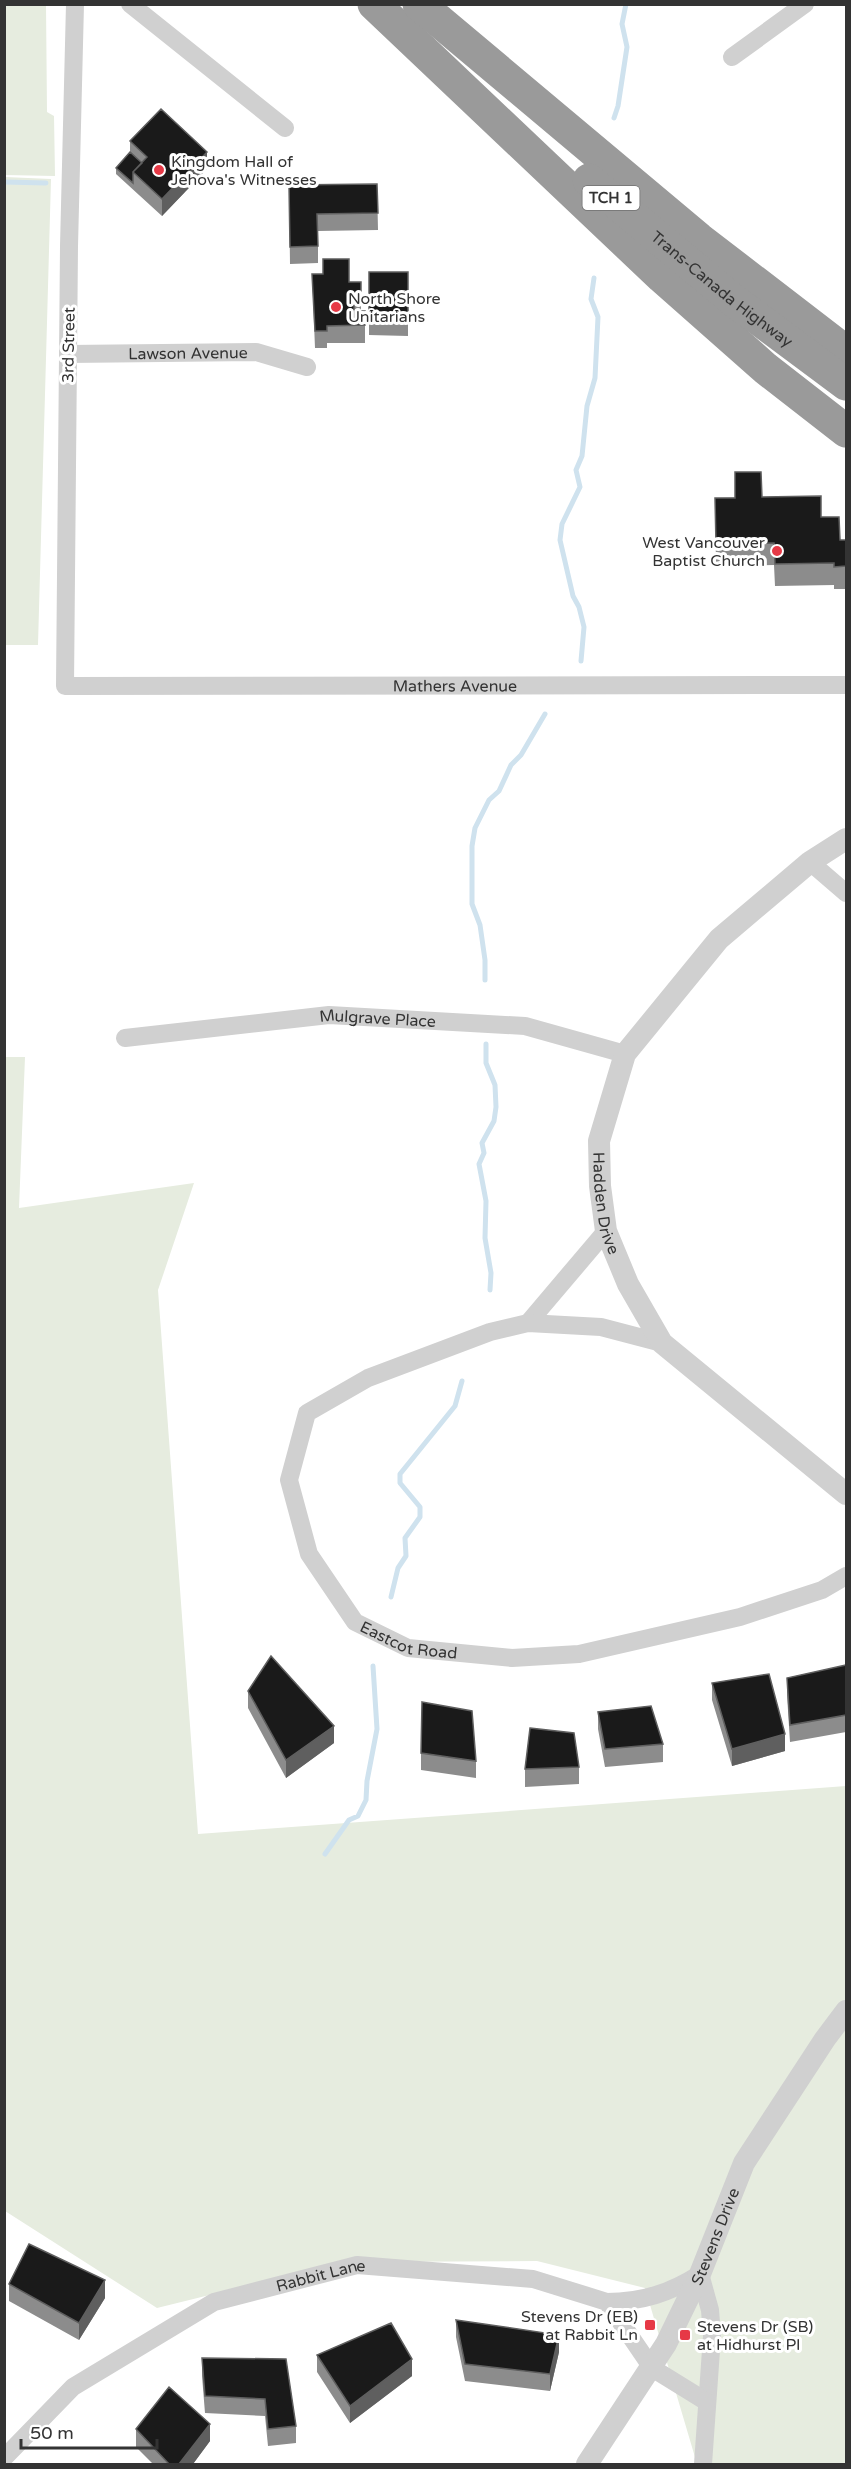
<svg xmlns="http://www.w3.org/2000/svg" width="851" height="2469" viewBox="0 0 851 2469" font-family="'Varela Round',sans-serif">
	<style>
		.green { fill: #e6ecdf }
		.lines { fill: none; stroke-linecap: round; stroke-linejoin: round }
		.stream { stroke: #cfe2ee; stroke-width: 5 }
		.minor { stroke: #d0d0d0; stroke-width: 18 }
		.tertiary { stroke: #d0d0d0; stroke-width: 22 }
		.motorway { stroke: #9a9a9a; stroke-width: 33 }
		.wall { fill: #8c8c8c }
		.shaded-wall { fill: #5f5f5f }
		.building { fill: #1a1a1a; stroke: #5f5f5f; stroke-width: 1.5 }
		.poi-dot { fill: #e63946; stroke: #fff; stroke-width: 2 }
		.labels { text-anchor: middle; stroke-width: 6; stroke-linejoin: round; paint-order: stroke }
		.shield { fill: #fff; stroke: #707070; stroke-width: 1.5 }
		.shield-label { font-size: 15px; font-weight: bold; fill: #333 }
		.poi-label { font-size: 16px; fill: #333; stroke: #fff; text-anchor: start }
		.street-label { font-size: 16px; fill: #333; stroke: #fff }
	</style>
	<rect width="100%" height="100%" fill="#fff"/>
	<path class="green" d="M5 4 46 5 47 112 54 116 55 176 5 175Z
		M5 177 51 179 38 645H5Z
		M4 1057H25L19 1208 194 1183 158 1290 198 1834 846 1786V2464H697L645 2288 537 2261 343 2262 157 2308 5 2211Z"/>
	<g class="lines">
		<path class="stream" d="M614 118 618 106 627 47 622 24 626 4
			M4 182 46 183
			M581 661 584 627 579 607 573 596 560 540 562 524 580 487 576 470 582 456 587 406 595 378 598 317 591 299 594 278
			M485 980V960L480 925 472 904V846L475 828 489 800 499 791 511 765 521 755 545 714
			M486 1044V1063L495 1085 496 1107 494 1121 482 1143 484 1153 479 1164 486 1201 485 1238 491 1273 490 1290
			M391 1597 398 1568 406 1556 405 1538 420 1517V1507L400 1483V1474L455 1406 462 1381
			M325 1854 349 1820 358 1816 366 1800 367 1781 377 1729 373 1666"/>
		<g class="minor">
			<path id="s1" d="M75 4 69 246 65 686 846 685"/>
			<path d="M130 4 285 128"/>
			<path d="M732 57 805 4"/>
			<path id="s2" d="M68 354 256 352 307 367"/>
			<path d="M810 862 846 893"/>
			<path id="s3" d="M125 1038 329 1015 525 1026 625 1054"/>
			<path d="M528 1323 606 1231"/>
			<path id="s4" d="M662 1343 601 1327 528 1323 490 1332 368 1378 307 1413 289 1480 309 1554 355 1622 408 1648 512 1658 579 1654 740 1617 822 1590 846 1576"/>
			<path d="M607 2302C642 2302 670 2293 700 2274L710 2310 712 2336 703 2464"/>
			<path id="s5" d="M4 2458 73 2387 214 2302 357 2265 533 2279 607 2302 652 2368 707 2402"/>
		</g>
		<g class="tertiary">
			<path id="s6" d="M846 839 810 862 719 939 625 1054 599 1141 600 1186 606 1231 628 1284 662 1343 846 1494"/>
			<path id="s7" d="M587 2464 666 2344 700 2274 744 2163 825 2039 846 2011"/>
		</g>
		<g class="motorway">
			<path d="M374 4 662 277 765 368 846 431"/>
			<path d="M419 4 699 239 846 352"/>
			<path id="s8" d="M589 180 733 300 846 384"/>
		</g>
	</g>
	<path class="wall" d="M130 141 207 169 162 216 116 174V168L130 152Z
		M377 184 378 230 318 231V263L290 264 289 185Z
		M369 272H408V336L369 335Z
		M312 274 349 282 361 303V311H365V343H327V348H315Z
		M762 497 821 517 840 540H846V589H834V585L775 586 774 565 716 566 715 498Z
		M846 1665V1732L790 1742 787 1695V1678Z
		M712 1683 785 1751 732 1766 712 1700Z
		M248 1691 334 1743 286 1778 248 1708Z
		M598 1712 663 1744V1762L605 1767 598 1729Z
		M421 1753 476 1761V1778L421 1770Z
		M579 1767V1784L525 1787V1769Z
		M9 2284 105 2298 79 2340 9 2301Z
		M456 2320 559 2352 550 2391 465 2381 456 2337Z
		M317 2355 412 2376 350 2423 317 2372Z
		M202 2358 286 2359 296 2426V2443L268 2446 265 2416 205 2413 202 2376Z
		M136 2429 210 2441 193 2464H153L136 2447Z"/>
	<path class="shaded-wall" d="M207 152V169L162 216V199Z
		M334 1726V1743L286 1778V1760Z
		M785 1734V1751L732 1766V1749Z
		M105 2280V2298L79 2340V2323Z
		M559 2335V2352L550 2391V2374Z
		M412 2359V2376L350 2423V2406Z
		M210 2424V2441L193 2464H179Z"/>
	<path class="building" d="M161 109 207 152 162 199 133 172 147 157 130 141Z
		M130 152 142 163 133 172V183L116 168Z
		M377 184 378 213 317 214 318 246 290 247 289 185Z
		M323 259H349V282H361V303H354V311H365V325L327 326V331H315L312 274H323Z
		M369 272H408V318H369Z
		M735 472H761L762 497 821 496V517H839L840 540H846V566L834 567V563L775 564 774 543 716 544 715 498H735Z
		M271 1656 334 1726 286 1760 248 1691Z
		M846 1665V1715L790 1725 787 1678Z
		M769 1674 785 1734 732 1749 712 1683Z
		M422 1702 472 1711 476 1761 421 1753Z
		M651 1706 663 1744 605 1749 598 1712Z
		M530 1728 574 1733 579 1767 525 1769Z
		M29 2244 105 2280 79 2323 9 2284Z
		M456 2320 559 2335 550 2374 465 2364Z
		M391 2323 412 2359 350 2406 317 2355Z
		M202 2358 286 2359 296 2426 268 2429 265 2399 205 2396Z
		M169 2387 210 2424 179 2464H169L136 2429Z"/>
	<g class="poi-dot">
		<circle cx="159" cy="170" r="6"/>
		<circle cx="336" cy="307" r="6"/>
		<circle cx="777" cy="551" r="6"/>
		<rect x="644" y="2319" width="12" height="12" rx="3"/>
		<rect x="679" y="2329" width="12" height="12" rx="3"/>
	</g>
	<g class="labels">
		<rect class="shield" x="582.5" y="186" width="57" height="24" rx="4.5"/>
		<g class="shield-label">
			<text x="611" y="203">TCH 1</text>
		</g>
		<g class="poi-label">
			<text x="171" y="167">Kingdom Hall of<tspan x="171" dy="18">Jehova's Witnesses</tspan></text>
			<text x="348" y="304">North Shore<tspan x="348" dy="18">Unitarians</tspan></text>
			<text x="765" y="548" text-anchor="end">West Vancouver<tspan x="765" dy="18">Baptist Church</tspan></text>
			<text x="638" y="2322" text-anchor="end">Stevens Dr (EB)<tspan x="638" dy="18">at Rabbit Ln</tspan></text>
			<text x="697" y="2332">Stevens Dr (SB)<tspan x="697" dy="18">at Hidhurst Pl</tspan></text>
		</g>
		<g class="street-label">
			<text dy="6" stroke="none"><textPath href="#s8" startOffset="172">Trans-Canada Highway</textPath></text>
			<text transform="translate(68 345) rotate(-89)" y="6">3rd Street</text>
			<text dy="6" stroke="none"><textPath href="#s2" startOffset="120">Lawson Avenue</textPath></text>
			<text dy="6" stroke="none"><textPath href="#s1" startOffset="1072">Mathers Avenue</textPath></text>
			<text dy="6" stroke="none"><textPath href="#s3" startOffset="254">Mulgrave Place</textPath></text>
			<text dy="6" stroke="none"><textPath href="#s6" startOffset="464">Hadden Drive</textPath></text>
			<text dy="6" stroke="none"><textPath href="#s4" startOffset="662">Eastcot Road</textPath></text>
			<text dy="6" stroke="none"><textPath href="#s7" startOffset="262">Stevens Drive</textPath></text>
			<text dy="6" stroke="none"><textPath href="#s5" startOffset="374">Rabbit Lane</textPath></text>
		</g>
	</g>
	<rect width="851" height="2469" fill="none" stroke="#333333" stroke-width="12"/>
	<path d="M21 2439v9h136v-9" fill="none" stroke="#333333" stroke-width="3"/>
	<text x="30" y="2439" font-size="18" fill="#333333" stroke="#ffffff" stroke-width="4.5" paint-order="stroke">50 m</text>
</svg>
